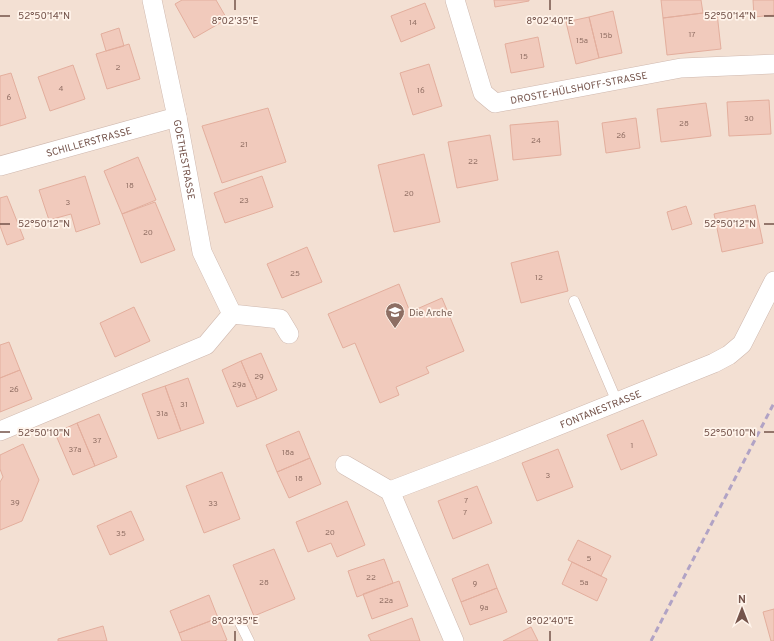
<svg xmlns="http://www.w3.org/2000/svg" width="774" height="641" viewBox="0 0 774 641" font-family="Overpass,sans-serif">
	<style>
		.residential { fill: #f3e0d3 }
		.building { fill: #f1cabc; stroke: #e3ae9d }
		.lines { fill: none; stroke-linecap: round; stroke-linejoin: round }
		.service-casing { stroke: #cfb8ae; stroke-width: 11 }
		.minor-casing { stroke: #cfb8ae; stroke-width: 20 }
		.service { stroke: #fff; stroke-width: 10 }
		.minor { stroke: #fff; stroke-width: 19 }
		.rail { stroke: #b1a3c5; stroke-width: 3; stroke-dasharray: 6 4; stroke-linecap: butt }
		.ticks { fill: none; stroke: #74534a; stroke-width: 1.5 }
		.labels { text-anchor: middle; stroke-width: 3.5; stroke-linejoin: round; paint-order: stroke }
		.number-label { font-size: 8px; fill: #937166 }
		.street-label { font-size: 10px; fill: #74534a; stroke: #fff4eb }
		.education-label { font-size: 10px; fill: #785e54; stroke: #fff4eb; text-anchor: start }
		.ticks-label { font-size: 10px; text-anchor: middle; fill: #74534a; stroke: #fff4eb; stroke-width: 3.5; stroke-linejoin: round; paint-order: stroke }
	</style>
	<rect width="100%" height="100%" fill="#fcefe4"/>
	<path class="residential" d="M0 0H774V641H0Z"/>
	<path class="building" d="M182 0H216L227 19 194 38 175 4Z
		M494 0H529V1L495 7Z
		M661 0H701L703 13 663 18Z
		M753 0H774V15L754 17Z
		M425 3 435 28 401 42 391 16Z
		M613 11 622 53 599 58 589 17Z
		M703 13H717L721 49 667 55 663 18Z
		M589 17 599 58 576 64 566 22Z
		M119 28 124 46 106 51 101 34Z
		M538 37 544 67 511 73 505 44Z
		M129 44 140 79 107 89 96 54Z
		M429 64 442 106 413 115 400 73Z
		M73 65 85 99 50 111 38 77Z
		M11 73 26 118 0 126V76Z
		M769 100 771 134 729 136 727 102Z
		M706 103 711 136 661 142 657 109Z
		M268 108 286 162 222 183 202 126Z
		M636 118 640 148 606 153 602 123Z
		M558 121 561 155 513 160 510 125Z
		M490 135 498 180 457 188 448 142Z
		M424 154 440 222 394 232 378 165Z
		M138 157 156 200 122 214 104 171Z
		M85 176 100 224 76 232 71 214 49 220 39 190Z
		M262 176 273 207 225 223 214 193Z
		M7 196 24 239 7 245 0 226V198Z
		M155 202 175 250 141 263 122 214Z
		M755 205 763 243 722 252 714 214Z
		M686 206 692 224 672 230 667 212Z
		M307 247 322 282 282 298 267 264Z
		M558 251 568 291 521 303 511 263Z
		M399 284 410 312 442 298 464 351 426 367 429 373 396 387 399 395 380 403 355 343 343 348 328 314Z
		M134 307 150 341 115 357 100 323Z
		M9 342 20 370 0 378V345Z
		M261 353 277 390 257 399 241 361Z
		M241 361 257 399 237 407 222 370Z
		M20 370 32 399 0 412V378Z
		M188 378 204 423 181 431 165 386Z
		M165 386 181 431 158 439 142 394Z
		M99 414 117 457 95 466 77 423Z
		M643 420 657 455 621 470 607 435Z
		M77 423 95 466 73 475 55 433Z
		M299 431 310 458 277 472 266 445Z
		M23 444 39 480 22 521 0 530V482L3 477 0 469V455Z
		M558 449 573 487 537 501 522 463Z
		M310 458 321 484 289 498 277 472Z
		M222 472 240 519 204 533 186 486Z
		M477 486 492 523 453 539 438 501Z
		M347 501 365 545 337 557 331 543 308 552 296 522Z
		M131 511 144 540 110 555 97 526Z
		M578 540 611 556 601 576 568 560Z
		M274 549 295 599 254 616 233 565Z
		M384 559 393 583 357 597 348 571Z
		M572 562 607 579 597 601 562 584Z
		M488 564 497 588 461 602 452 579Z
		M399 581 408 606 372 619 363 594Z
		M497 588 507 612 470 625 461 602Z
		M209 595 218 618 179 633 170 611Z
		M774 609V641H771L763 612Z
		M218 618 227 640 224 641H182L179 633Z
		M412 618 420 641H371L368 635Z
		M103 626 107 641H58V639Z
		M531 627 538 641H503Z"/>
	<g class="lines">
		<defs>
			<path id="service" d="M574 301 617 402
				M239 621 249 641"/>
			<g id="minor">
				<path id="s1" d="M152 0 177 117 202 252 232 314 280 319 289 334"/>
				<path id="s2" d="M455 0 483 93 495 103 681 68 774 64"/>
				<path id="s3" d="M0 166 177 117"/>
				<path d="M0 431 206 345 232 314"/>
				<path d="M345 465 390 491 454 641"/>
				<path id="s4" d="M390 491 490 453 714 363 729 355 742 344 774 281"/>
			</g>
		</defs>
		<use href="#service" class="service-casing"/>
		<use href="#minor" class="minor-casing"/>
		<use href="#service" class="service"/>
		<use href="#minor" class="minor"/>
		<path class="rail" d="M651 641 774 403"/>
	</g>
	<path class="ticks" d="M235 0V10M550 0V10M0 16H10M764 16H774M0 224H10M764 224H774M0 432H10M764 432H774M235 631V641M550 631V641"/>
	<defs>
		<symbol id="school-pin" viewBox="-11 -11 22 30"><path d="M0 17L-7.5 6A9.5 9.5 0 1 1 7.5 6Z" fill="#8d6e63" stroke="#fff4eb"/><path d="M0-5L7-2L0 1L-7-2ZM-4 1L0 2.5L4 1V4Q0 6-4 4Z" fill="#fff"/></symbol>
	</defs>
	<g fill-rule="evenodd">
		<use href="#school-pin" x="384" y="301" width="22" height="30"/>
	</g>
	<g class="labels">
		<g class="number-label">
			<text x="413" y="25">14</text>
			<text x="692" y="37">17</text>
			<text x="606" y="38">15b</text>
			<text x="582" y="43">15a</text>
			<text x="524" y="59">15</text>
			<text x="118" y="70">2</text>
			<text x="61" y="91">4</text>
			<text x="421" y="93">16</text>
			<text x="9" y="100">6</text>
			<text x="749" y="121">30</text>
			<text x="684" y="126">28</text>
			<text x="621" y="138">26</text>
			<text x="536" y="143">24</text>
			<text x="244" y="147">21</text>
			<text x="473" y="164">22</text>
			<text x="130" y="188">18</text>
			<text x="409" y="196">20</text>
			<text x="244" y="203">23</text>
			<text x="68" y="205">3</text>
			<text x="148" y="235">20</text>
			<text x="295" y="276">25</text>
			<text x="539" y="280">12</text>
			<text x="259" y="379">29</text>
			<text x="239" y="387">29a</text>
			<text x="14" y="392">26</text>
			<text x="184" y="407">31</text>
			<text x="162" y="416">31a</text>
			<text x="97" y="443">37</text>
			<text x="632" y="448">1</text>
			<text x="75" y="452">37a</text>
			<text x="288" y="455">18a</text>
			<text x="548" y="478">3</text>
			<text x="299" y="481">18</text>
			<text x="466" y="503">7</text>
			<text x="15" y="505">39</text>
			<text x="213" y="506">33</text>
			<text x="465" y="515">7</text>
			<text x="330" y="535">20</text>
			<text x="121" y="536">35</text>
			<text x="589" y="561">5</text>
			<text x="371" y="580">22</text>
			<text x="264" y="585">28</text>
			<text x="584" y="585">5a</text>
			<text x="475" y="586">9</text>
			<text x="386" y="603">22a</text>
			<text x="484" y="610">9a</text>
		</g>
		<g class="street-label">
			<text dy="4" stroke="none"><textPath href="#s2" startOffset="198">DROSTE-HÜLSHOFF-STRASSE</textPath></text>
			<text dy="4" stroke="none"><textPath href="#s3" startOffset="92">SCHILLERSTRASSE</textPath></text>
			<text dy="4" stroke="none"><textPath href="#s1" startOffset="163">GOETHESTRASSE</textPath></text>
			<text dy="4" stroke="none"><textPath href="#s4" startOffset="226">FONTANESTRASSE</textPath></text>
		</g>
		<g class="education-label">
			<text x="409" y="316">Die Arche</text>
		</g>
	</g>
	<g class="ticks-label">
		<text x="44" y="19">52°50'14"N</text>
		<text x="730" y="19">52°50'14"N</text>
		<text x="235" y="24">8°02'35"E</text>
		<text x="550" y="24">8°02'40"E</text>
		<text x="44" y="227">52°50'12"N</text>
		<text x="730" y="227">52°50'12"N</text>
		<text x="44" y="436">52°50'10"N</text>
		<text x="730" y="436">52°50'10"N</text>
		<text x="235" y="624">8°02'35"E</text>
		<text x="550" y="624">8°02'40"E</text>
	</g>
	<g transform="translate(742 609)" stroke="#fff4eb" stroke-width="3" paint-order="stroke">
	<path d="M0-3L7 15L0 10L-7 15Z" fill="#74534a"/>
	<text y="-6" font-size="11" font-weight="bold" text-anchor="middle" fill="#74534a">N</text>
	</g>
</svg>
